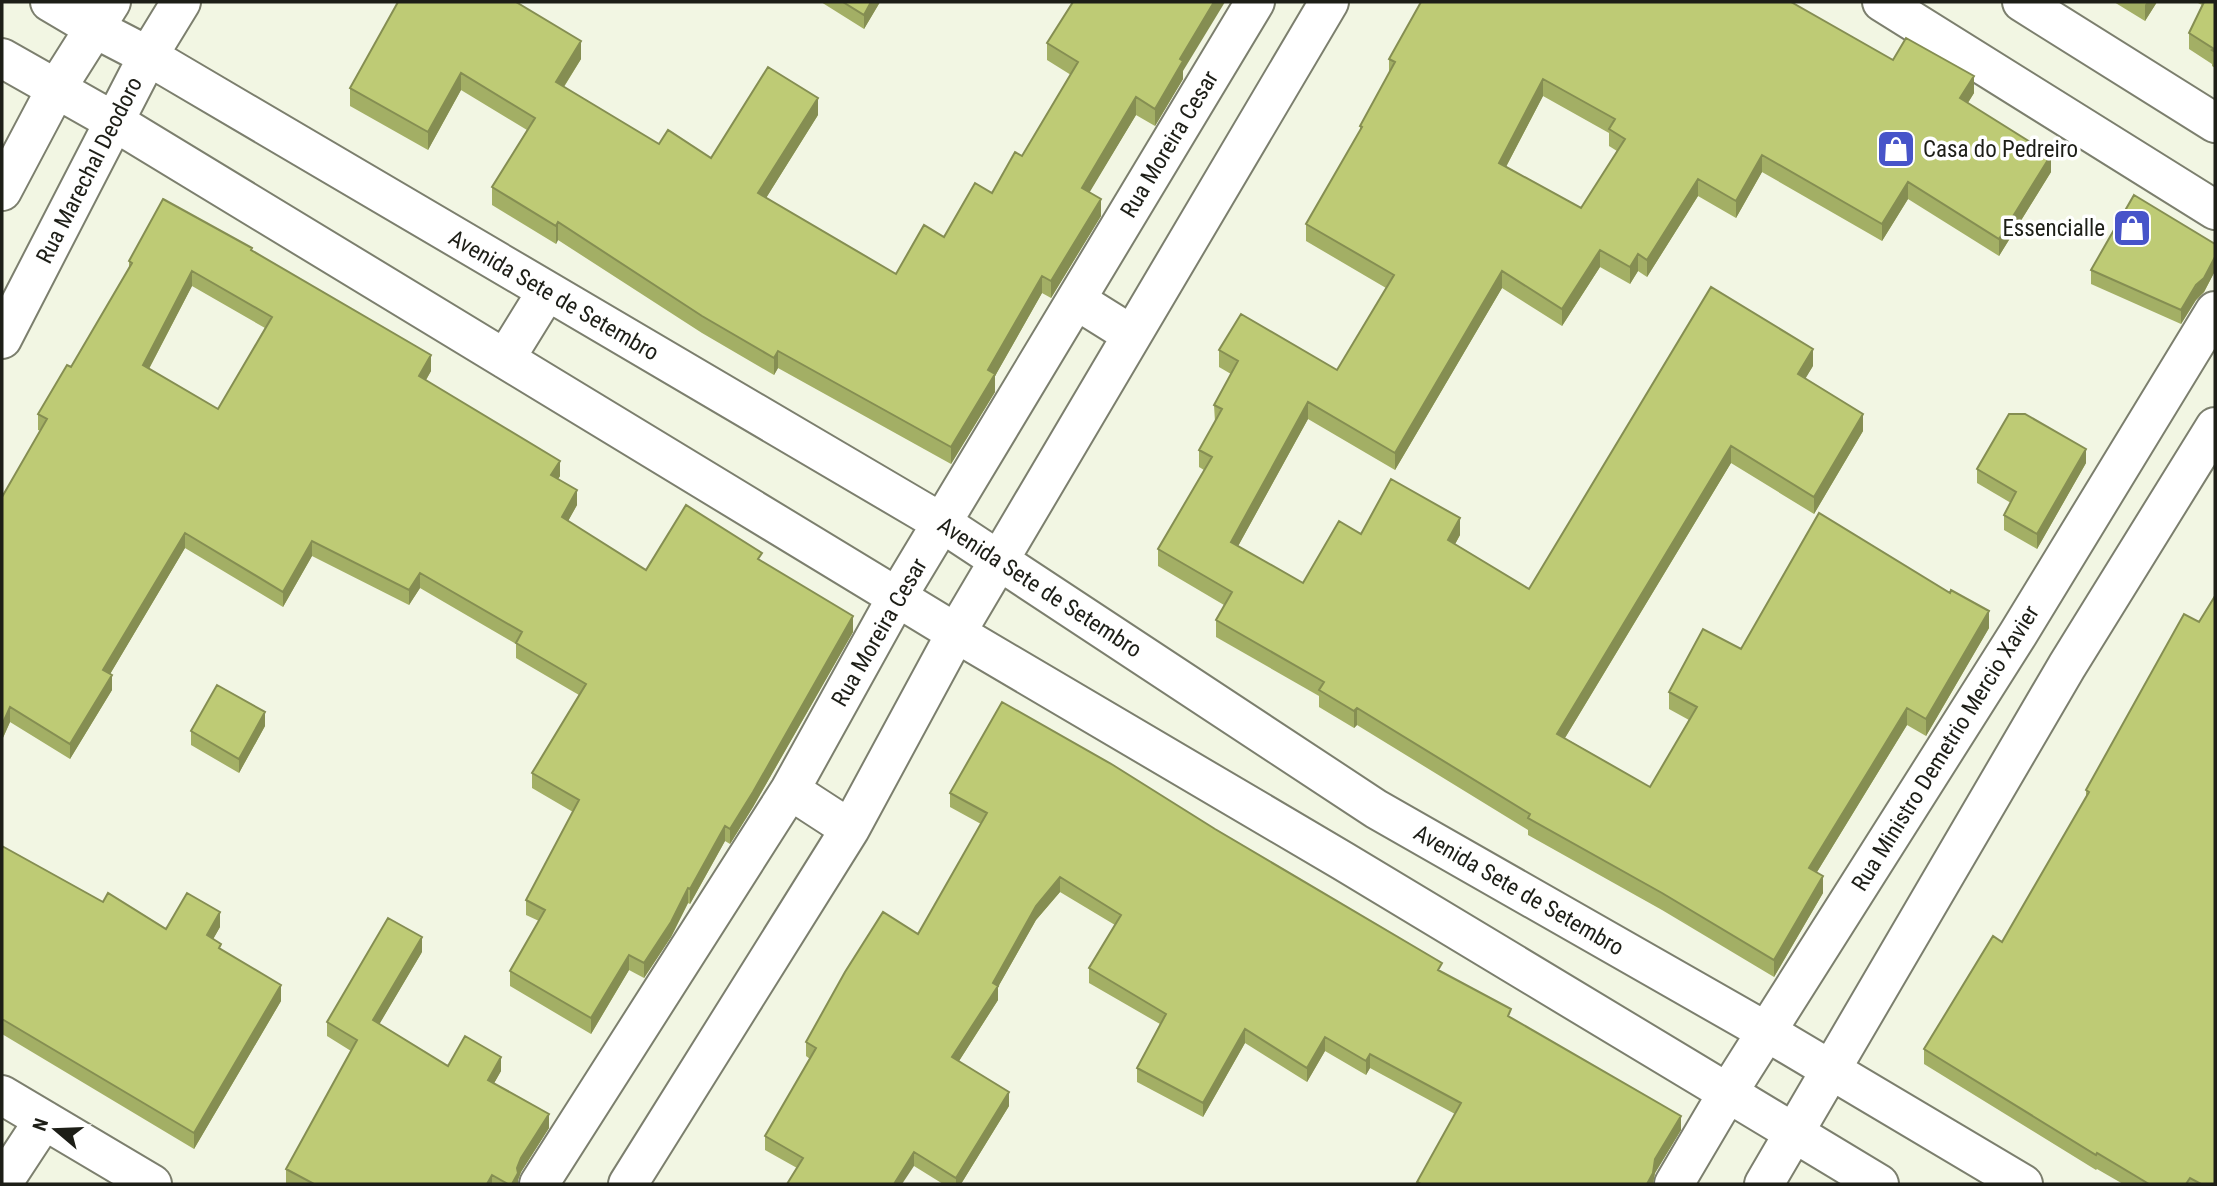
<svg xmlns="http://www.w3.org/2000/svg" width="2217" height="1186" viewBox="0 0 2217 1186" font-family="'Roboto Condensed',sans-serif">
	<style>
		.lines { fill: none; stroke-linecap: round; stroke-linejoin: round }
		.minor-casing { stroke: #7c7f6e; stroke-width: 42 }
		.minor { stroke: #fff; stroke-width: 38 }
		.wall { fill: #a3af65; fill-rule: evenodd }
		.shaded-wall { fill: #858e52 }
		.building { fill: #becb75; stroke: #858e52; stroke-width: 2; fill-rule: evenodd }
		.labels { text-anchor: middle; stroke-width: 7; stroke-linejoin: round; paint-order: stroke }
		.street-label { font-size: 23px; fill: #1d1e17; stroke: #fff }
		.poi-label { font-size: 23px; fill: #1d1e17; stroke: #fff; text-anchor: start }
	</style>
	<rect width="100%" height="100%" fill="#f2f6e3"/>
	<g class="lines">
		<defs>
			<path id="minor" d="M50 2 94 28 148 56 942 523 1376 809 1767 1032 2023 1184
				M1882 2 2215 210
				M2022 2 2215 123
				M2 58 115 122 956 633 1343 861 1879 1184
				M2 191 56 89 111 2
				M1076 300 1132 335
				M2 339 148 56 181 2
				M505 359 547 291
				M790 790 850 829
				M2 1095 152 1184
				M2 1184 44 1120
				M539 1184 790 790 897 597 1255 2
				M628 1184 850 829 956 633 1329 2
				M1674 1184 1727 1094 2018 634 2215 311
				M1764 1184 2067 666 2215 427"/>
		</defs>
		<use href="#minor" class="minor-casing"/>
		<use href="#minor" class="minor"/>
	</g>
	<path class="wall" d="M398 2H521L519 4 581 59 564 87 659 144 711 158 818 115 766 198 896 274 944 237 992 193 1022 156 1071 75 1047 60V43L1183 71V79L1155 126 1136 115 1089 192 1101 216 1051 298 1042 293 995 376V392L951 464 778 368 774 375 702 333 558 240 556 244 492 205V187L527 130 461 90 428 150 350 106V88Z
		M821 2H880L864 29Z
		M2114 2H2157L2145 21Z
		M2196 2H2215V68L2212 66V64L2189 49V33L2202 5Z
		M1389 59 1893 60 1974 93 1968 103 2051 172 1999 256 1908 199 1882 241 1762 172 1736 218 1698 196 1647 277 1638 271 1630 284 1600 267 1562 326 1502 288 1395 470 1308 419 1238 546 1303 583 1361 534 1460 535 1455 544 1529 589 1813 366 1805 378 1863 431 1814 514 1731 463 1565 738 1650 787 1689 720 1669 709V692L1741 649 1989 628 1926 736 1907 725 1817 872 1823 893 1774 977 1662 910 1528 835V830L1357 725 1354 728 1319 707V696L1216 637V620L1224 605 1158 566V549L1204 470 1199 467V450L1215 422 1214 405 1231 374 1219 367V350L1337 370 1386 288 1306 241V224L1360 131V126L1389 73ZM1543 96 1609 133V146L1617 151 1581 208 1506 167Z
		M2215 244V271L2204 292 2196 300 2181 324 2091 284V270Z
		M252 251 431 371 426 380 560 476 558 479 577 505 568 521 646 570 762 562 853 632 753 807 730 844 725 841 690 904 688 903 671 937 644 978 629 970 591 1034 510 986V971L539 921 526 915V900L573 812 532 788V773L579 695 516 658V644L420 588 409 605 312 556 283 607 185 548 110 674 112 690 70 759 10 722 2 740 41 431 38 430V414L71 367 129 268V261ZM192 286 265 328 218 409 149 369Z
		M2086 463 2037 549 2004 530V515L2011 503 1977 483V469Z
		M2199 622 2215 1184H2123L2097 1169 2096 1170 1924 1064V1049L2002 942 2086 797V790Z
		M265 726 239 773 191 745V731Z
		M950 793 1442 972 1681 1130 1655 1173 1653 1184H1417V1182L1455 1114 1370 1068 1366 1075 1325 1051 1307 1082 1245 1043 1203 1117 1137 1082V1068L1160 1024 1089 983V968L1115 925 1060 892 1036 920 998 987V1000L959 1061 1009 1106 961 1184H943L914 1166 797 1168 765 1150V1136L810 1059 806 1056V1042L918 934 981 824 950 807Z
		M2 846 103 902 166 929 220 927 213 939 221 949 281 1001 194 1149 2 1034Z
		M422 952 379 1024 448 1066 501 1071 494 1083 549 1128 521 1172 518 1180V1184H289L286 1183V1169L351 1051 327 1036V1022Z"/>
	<path class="shaded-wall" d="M871 2H880L864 29V15Z
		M1214 2H1225L1183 71V79L1155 126V109L1180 59Z
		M2147 2H2157L2145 21V5Z
		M581 41V59L556 99V82Z
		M461 73V90L428 150V132Z
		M1974 76V93L1960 115V98Z
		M1543 79V96L1499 180V163Z
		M1136 97V115L1082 205V188Z
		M818 98V115L758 211V193Z
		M1762 155V172L1736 218V201Z
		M2051 155V172L1999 256V239Z
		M1698 179V196L1647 277V260Z
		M1908 182V199L1882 241V224Z
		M1101 199V216L1051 298V281Z
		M558 222V240L556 244V226Z
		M1600 250V267L1562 326V309Z
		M1638 254V271L1630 284V267Z
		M2215 257V271L2204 292 2196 300 2181 324V310Z
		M192 271V286L143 380V365Z
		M1502 271V288L1395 470V453Z
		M1042 276V293L995 376V392L951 464V447L988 370Z
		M1813 349V366L1798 391V374Z
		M778 351V368L774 375V358Z
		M431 355V371L419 392V376Z
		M1308 402V419L1231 559V542Z
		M1863 414V431L1814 514V497Z
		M1731 446V463L1557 751V734Z
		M2086 449V463L2037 549V534Z
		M560 461V476L551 490V475Z
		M577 490V505L562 532V517Z
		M1460 518V535L1448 557V540Z
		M185 533V548L103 686V670Z
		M312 541V556L283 607V592Z
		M420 573V588L409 605V590Z
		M1989 611V628L1926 736V719Z
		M853 616V632L753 807 730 844V829Z
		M112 675V690L70 759V744Z
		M10 707V722L2 740V725Z
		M1357 708V725L1354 728V711Z
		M1907 708V725L1809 885V868Z
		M265 712V726L239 773V759Z
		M725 826V841L690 904V889Z
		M1823 876V893L1774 977V960Z
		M1060 877V892L1036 920 998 987V1000L952 1072V1057L993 983 1036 906Z
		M688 888V903L671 937 644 978V963Z
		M220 912V927L207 950V935Z
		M422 937V952L373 1035V1020Z
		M629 955V970L591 1034V1018Z
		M281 985V1001L194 1149V1133Z
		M1245 1029V1043L1203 1117V1103Z
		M1325 1037V1051L1307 1082V1068Z
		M1370 1054V1068L1366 1075V1061Z
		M501 1057V1071L488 1094V1080Z
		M1009 1092V1106L961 1184H956V1178Z
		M549 1114V1128L521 1172 518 1180V1184H512L521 1158Z
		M1681 1116V1130L1655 1173 1653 1184H1647L1655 1159Z
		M914 1152V1166L902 1184H894Z
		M492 1175V1184H487Z"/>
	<path class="building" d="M398 2H516L581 41 556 82 659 144 668 130 711 158 768 67 818 98 758 193 896 274 924 225 944 237 975 183 992 193 1015 152 1022 156 1078 62 1047 43 1073 2H1214L1180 59 1183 61 1155 109 1136 97 1082 188 1101 199 1051 281 1042 276 988 370 995 374 951 447 778 351 774 358 702 316 558 222 556 226 492 187 535 118 461 73 428 132 350 88Z
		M843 2H871L864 15Z
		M1421 2H1791L1893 60 1906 38 1974 76 1960 98 2051 155 1999 239 1908 182 1882 224 1762 155 1736 201 1698 179 1647 260 1638 254 1630 267 1600 250 1562 309 1502 271 1395 453 1308 402 1231 542 1303 583 1339 521 1361 534 1391 479 1460 518 1448 540 1529 589 1711 287 1813 349 1798 374 1863 414 1814 497 1731 446 1557 734 1650 787 1697 707 1669 692 1703 629 1741 649 1819 513 1950 593 1951 590 1989 611 1926 719 1907 708 1871 767 1809 868 1823 876 1774 960 1662 893 1528 818 1530 814 1357 708 1354 711 1319 690 1324 682 1216 620 1232 592 1158 549 1212 457 1199 450 1222 409 1214 405 1238 361 1219 350 1241 314 1337 370 1394 275 1306 224 1362 127 1360 126 1395 62 1389 59ZM1543 79 1615 119 1609 129 1625 139 1581 208 1499 163Z
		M2204 2H2215V52L2212 50 2214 49 2189 33Z
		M2134 195 2215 244V257L2204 278 2196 285 2181 310 2091 270Z
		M163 199 252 248 251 250 431 355 419 376 560 461 551 475 577 490 562 517 646 570 686 505 762 553 758 559 853 616 753 792 730 829 725 826 690 889 688 888 671 922 644 963 629 955 591 1018 510 971 545 910 526 900 579 800 532 773 586 684 516 643 522 632 420 573 409 590 312 541 283 592 185 533 103 670 112 675 70 744 10 707 2 725V497L47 419 38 414 67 365 71 367 132 263 129 261ZM192 271 272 317 218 409 143 365Z
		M2009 414H2025L2086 449 2037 534 2004 515 2016 492 1977 469Z
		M2215 596V1184H2201L2190 1178 2186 1184H2149L2097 1153 2096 1155 1924 1049 1993 936 2002 942 2089 792 2086 790 2184 614 2199 622Z
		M217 685 265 712 239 759 191 731Z
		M1002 702 1113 765 1215 829 1442 963 1438 970 1511 1009 1508 1016 1681 1116 1655 1159 1653 1173 1647 1184H1421L1417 1182 1461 1103 1370 1054 1366 1061 1325 1037 1307 1068 1245 1029 1203 1103 1137 1068 1166 1014 1089 968 1121 915 1060 877 1036 906 993 983 998 986 952 1057 1009 1092 956 1178 914 1152 894 1184H787L803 1158 765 1136 816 1048 806 1042 845 972 883 912 918 934 987 813 950 793Z
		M2 846 103 902 108 893 166 929 187 893 220 912 207 935 221 944 219 948 281 985 194 1133 2 1019Z
		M388 918 422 937 373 1020 448 1066 465 1036 501 1057 488 1080 549 1114 521 1158 517 1168 518 1173 512 1184H508L492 1175 487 1184H314L286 1169 357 1040 327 1022Z"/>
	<defs>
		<symbol id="shop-square" viewBox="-11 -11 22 22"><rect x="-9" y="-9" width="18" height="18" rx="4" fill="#4754c9" stroke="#fff"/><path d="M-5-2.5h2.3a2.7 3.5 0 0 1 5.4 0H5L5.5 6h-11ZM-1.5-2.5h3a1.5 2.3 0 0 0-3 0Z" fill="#fff"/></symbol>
	</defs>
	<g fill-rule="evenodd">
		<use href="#shop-square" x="1874" y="127" width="44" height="44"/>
		<use href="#shop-square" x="2110" y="206" width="44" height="44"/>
	</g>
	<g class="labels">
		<g class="street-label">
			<text transform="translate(1169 144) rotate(-59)" y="8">Rua Moreira Cesar</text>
			<text transform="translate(89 170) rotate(-63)" y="8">Rua Marechal Deodoro</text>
			<text transform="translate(554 295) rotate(30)" y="8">Avenida Sete de Setembro</text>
			<text transform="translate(1040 587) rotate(33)" y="8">Avenida Sete de Setembro</text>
			<text transform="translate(879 632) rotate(-60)" y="8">Rua Moreira Cesar</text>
			<text transform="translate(1945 748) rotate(-58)" y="8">Rua Ministro Demetrio Mercio Xavier</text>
			<text transform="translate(1519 890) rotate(30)" y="8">Avenida Sete de Setembro</text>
		</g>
		<g class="poi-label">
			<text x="1923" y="157">Casa do Pedreiro</text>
			<text x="2105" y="236" text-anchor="end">Essencialle</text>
		</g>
	</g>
	<rect width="2217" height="1186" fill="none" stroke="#1d1e17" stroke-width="7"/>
	<g transform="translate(56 1130) rotate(289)" stroke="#ffffff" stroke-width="5" paint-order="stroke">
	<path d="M0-5L12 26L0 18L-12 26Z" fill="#1d1e17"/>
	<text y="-10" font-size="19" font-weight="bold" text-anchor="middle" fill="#1d1e17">N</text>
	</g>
</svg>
